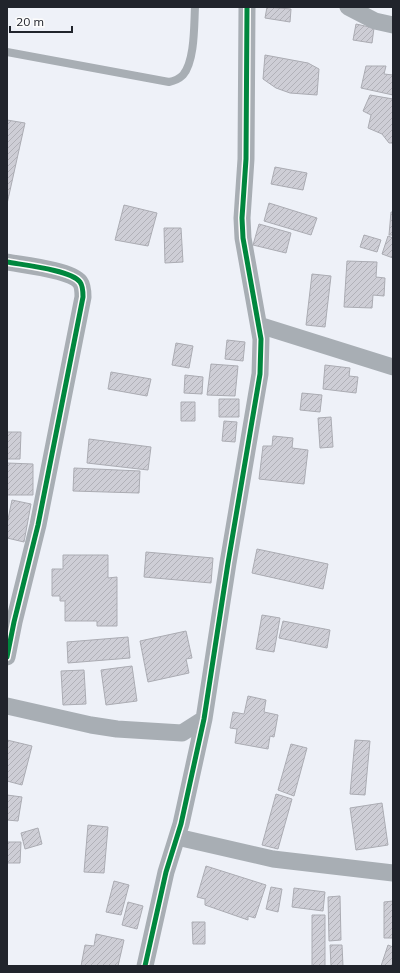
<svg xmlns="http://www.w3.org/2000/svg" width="400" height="973" viewBox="0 0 400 973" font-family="Mulish,sans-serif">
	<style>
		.building { fill: url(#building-hatch); stroke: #abacb3 }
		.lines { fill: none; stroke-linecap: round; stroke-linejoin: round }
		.lane { stroke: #a8aeb4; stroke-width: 8 }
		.street { stroke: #a8aeb4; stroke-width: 17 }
		.cycleway-casing { stroke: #fcfcfc; stroke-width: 8 }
		.cycleway { stroke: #00873e; stroke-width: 5 }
	</style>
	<defs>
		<pattern id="building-hatch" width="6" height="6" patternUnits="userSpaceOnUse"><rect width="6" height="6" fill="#ceced6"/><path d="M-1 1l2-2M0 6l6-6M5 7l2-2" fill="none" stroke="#b1b1b8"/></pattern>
	</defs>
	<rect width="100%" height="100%" fill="#eef1f8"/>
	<path class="building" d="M267 7 291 9 290 22 265 18Z
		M356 24 374 28 372 43 353 40Z
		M265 55 308 63 319 69 317 95 290 93 276 88 263 79Z
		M366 66H386L384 74 393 75V95L361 88Z
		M370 95 393 99V143H389L382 134 368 128 371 115 363 111Z
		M7 120 25 123 7 204Z
		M275 167 307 173 303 190 271 184Z
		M269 203 317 218 311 235 264 221Z
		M124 205 157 213 148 246 115 240Z
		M391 212H393V235H389Z
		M259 224 291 233 286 253 253 245Z
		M164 228H181L183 262 165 263Z
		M364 235 381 240 377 252 360 247Z
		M388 236 393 238V258L382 254Z
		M347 261 377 262 376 277 385 278 384 296 373 295 372 308 344 307Z
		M312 274 331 276 325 327 306 325Z
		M227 340 245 342 243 361 225 359Z
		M176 343 193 346 189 368 172 365Z
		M211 364 238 366 235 396 207 395Z
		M325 365 350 368 349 376 358 377 356 393 323 389Z
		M111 372 151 379 147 396 108 389Z
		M185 375 203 377 202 394 184 393Z
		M302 393 322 395 320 412 300 410Z
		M219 399H239V417H219Z
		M181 402H195V421H181Z
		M331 417 333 447 320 448 318 418Z
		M224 421 237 422 235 442 222 441Z
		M7 432H21L20 459H7Z
		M273 436 293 438 292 448 308 450 304 484 259 479 263 446H272Z
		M89 439 151 447 148 470 87 463Z
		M7 463 33 464V495H7Z
		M74 468 140 471 139 493 73 491Z
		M12 500 31 504 24 542 7 538V524Z
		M257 549 328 564 323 589 252 573Z
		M146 552 213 558 211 583 144 577Z
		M63 555H108V578L117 577V626H97V621H65V601H60V596H52V569H63Z
		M262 615 280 618 274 652 256 649Z
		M283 621 330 630 327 648 279 638Z
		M186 631 192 658 186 659 189 673 148 682 140 641Z
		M128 637 130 658 68 663 67 642Z
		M132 666 137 701 106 705 101 670Z
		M84 670 86 704 63 705 61 671Z
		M248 696 266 700 264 712 278 715 274 737 270 736 268 749 235 743 237 729 230 728 233 712 244 714Z
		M7 740 32 746 22 785 7 781Z
		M355 740 370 741 365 795 350 794Z
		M291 744 307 748 294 796 278 790Z
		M276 794 292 799 278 849 262 845Z
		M7 795 22 797 18 821 7 820Z
		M382 803 388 845 356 850 350 808Z
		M88 825 108 827 104 873 84 872Z
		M38 828 42 844 25 849 21 833Z
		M7 842H21L20 863H7Z
		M206 866 266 885 255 918 248 916V920L205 905V899L197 897Z
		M114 881 129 885 121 915 106 912Z
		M271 887 282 889 278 912 266 909Z
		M294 888 325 892 323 911 292 907Z
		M340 896 341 940 329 941 328 897Z
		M393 901V938H384V902Z
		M128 902 143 906 137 929 122 925Z
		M312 915H325V966H312Z
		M192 922H205V944H193Z
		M96 934 124 940 118 966H81L85 945 94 946Z
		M330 945H342L343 966H331Z
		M388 945 393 947V966H381Z"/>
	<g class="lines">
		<path class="lane" d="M7 52 169 82C174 81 179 79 183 75 195 61 194 25 195 7"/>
		<path class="street" d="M348 7 375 21 393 25
			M7 262C23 265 71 270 80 282 83 286 83 292 83 297L38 525 14 622 7 657
			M259 325 393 367
			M7 706 91 725 117 729 182 733 204 719
			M177 837 273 859 393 873
			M145 966 166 872 181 824 204 719 228 563 260 374 261 339 243 238 242 218 246 159 247 7"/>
		<defs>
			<path id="cycleway" d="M7 262C23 265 71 270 80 282 83 286 83 292 83 297L38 525 14 622 7 657
				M145 966 166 872 181 824 204 719 228 563 260 374 261 339 243 238 242 218 246 159 247 7"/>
		</defs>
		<use href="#cycleway" class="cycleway-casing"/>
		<use href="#cycleway" class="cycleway"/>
	</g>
	<rect width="400" height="973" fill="none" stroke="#21242c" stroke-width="16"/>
	<path d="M10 26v6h62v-6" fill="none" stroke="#21242c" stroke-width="2"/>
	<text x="16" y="26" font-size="12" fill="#21242c" stroke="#fcfcfc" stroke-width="3" paint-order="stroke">20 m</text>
</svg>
